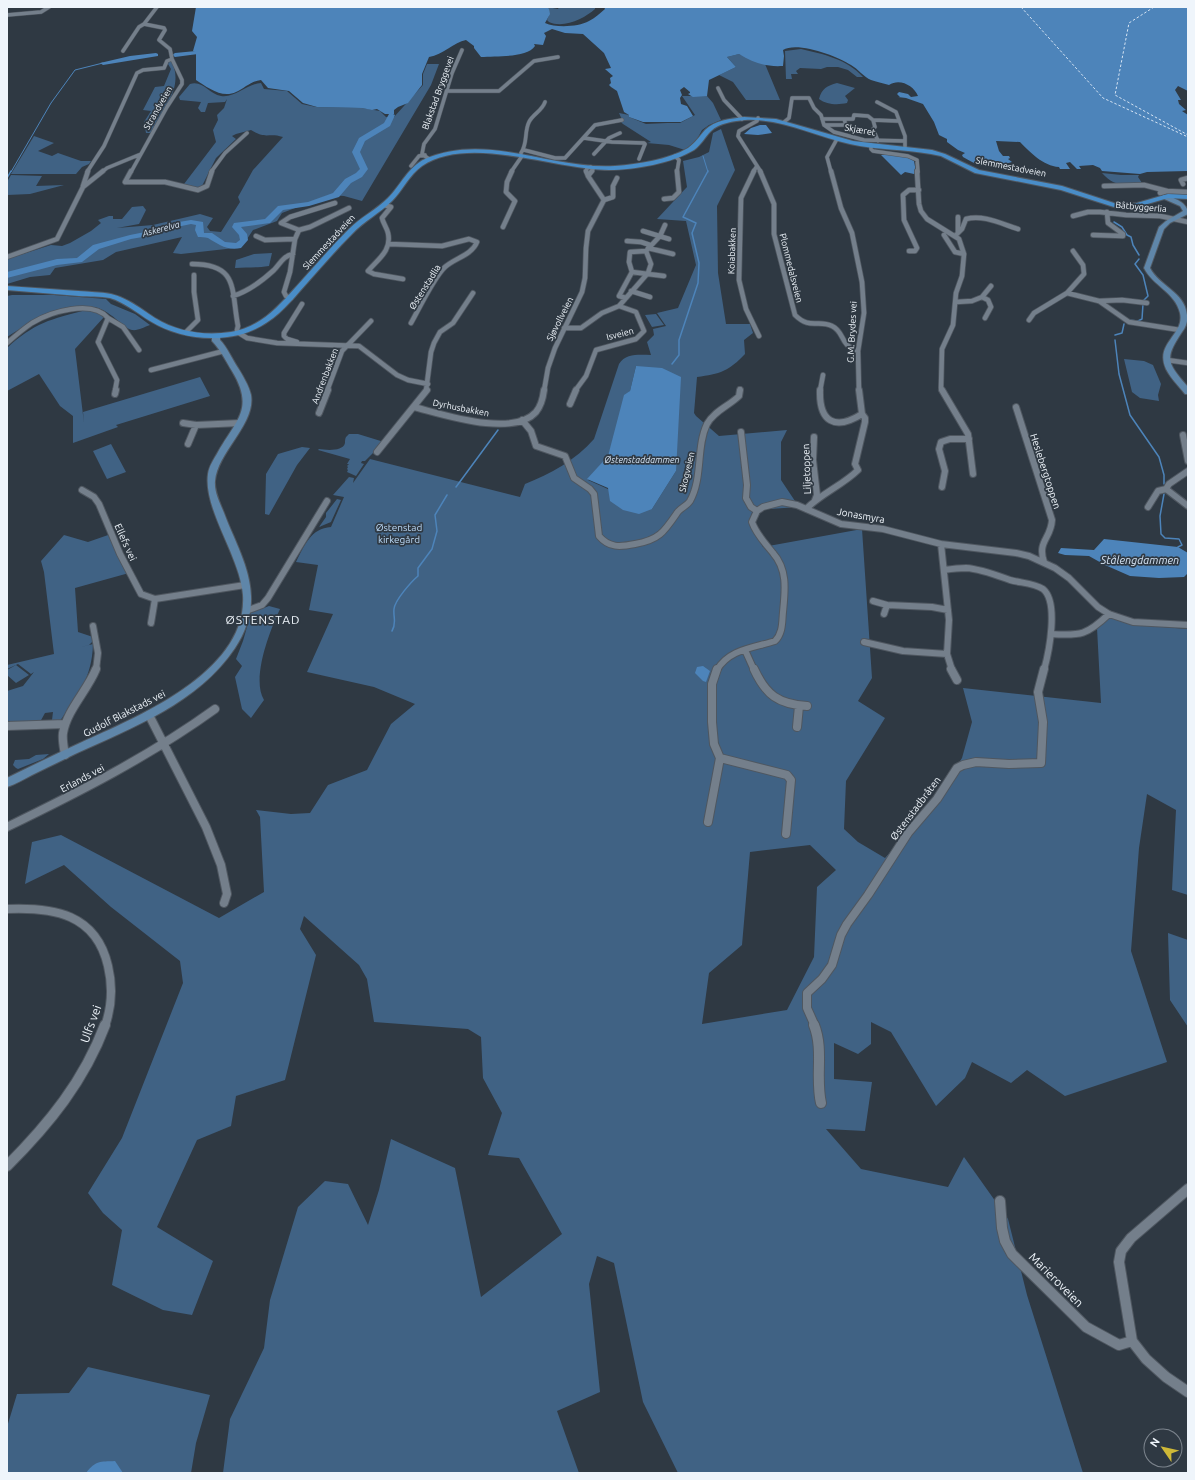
<svg xmlns="http://www.w3.org/2000/svg" width="1195" height="1480" viewBox="0 0 1195 1480" font-family="Ubuntu,sans-serif">
	<style>
		.green { fill: #406284; fill-rule: evenodd }
		.water { fill: #4d84ba }
		.lines { fill: none; stroke-linecap: round; stroke-linejoin: round }
		.stream-far1 { stroke: #4d84ba; stroke-width: 1 }
		.stream { stroke: #4d84ba; stroke-width: 1.5 }
		.river { fill: #4d84ba; fill-rule: evenodd }
		.ferry { stroke: #d6e4f4; stroke-width: 1; stroke-dasharray: 2.5 2; stroke-linecap: butt }
		.street-far4-casing { stroke: #4f5760; stroke-width: 4.5 }
		.street-far3-casing { stroke: #4f5760; stroke-width: 6 }
		.street-far2-casing { stroke: #4f5760; stroke-width: 8 }
		.street-far1-casing { stroke: #4f5760; stroke-width: 10 }
		.street-casing { stroke: #4f5760; stroke-width: 12 }
		.secondary-casing { stroke: #4f5760; stroke-width: 2 }
		.primary-casing { stroke: #4f5760; stroke-width: 2 }
		.street-far4 { stroke: #747f8b; stroke-width: 3.5 }
		.street-far3 { stroke: #747f8b; stroke-width: 4.5 }
		.street-far2 { stroke: #747f8b; stroke-width: 6 }
		.street-far1 { stroke: #747f8b; stroke-width: 8 }
		.street { stroke: #747f8b; stroke-width: 10 }
		.secondary { fill: #5f86a9; fill-rule: evenodd }
		.primary { fill: #498dc8; fill-rule: evenodd }
		.labels { text-anchor: middle; stroke-width: 3.5; stroke-linejoin: round; paint-order: stroke }
		.far-street-label { font-size: 9px; fill: #eff5fb; stroke: #2f3943 }
		.far-water-label { font-size: 9px; font-style: italic; fill: #d6e4f4; stroke: #2f3943 }
		.street-label { font-size: 10px; fill: #eff5fb; stroke: #2f3943 }
		.park-label { font-size: 10px; fill: #bcdaf8; stroke: #2f3943 }
		.water-label { font-size: 11px; font-style: italic; fill: #d6e4f4; stroke: #2f3943 }
		.quarter-label { font-size: 12px; letter-spacing: 1px; fill: #eff5fb; stroke: #2f3943 }
		.near-street-label { font-size: 12px; fill: #eff5fb; stroke: #2f3943 }
	</style>
	<rect width="100%" height="100%" fill="#2f3943"/>
	<path class="green" d="M547 7 558 9 559 7H595V9C585 18 564 29 549 22L547 20 549 15Z
		M801 49C823 54 847 59 863 77H857L848 70 838 67H827L821 69 800 68 796 71 798 74H791L792 79H786L785 51Z
		M739 54 765 64 780 100H746L733 82 719 75 736 67 727 57Z
		M169 60H171C185 86 163 110 151 133H146L144 122 151 111 143 110 155 87 164 86 171 69 168 64Z
		M427 64H439L431 85 362 201 344 196 329 195 282 213 277 221 253 230 243 245 235 248 181 254 173 253 182 237 116 252 103 260 55 268 50 275 30 277 7 284V259L51 245 62 246 70 243 91 231 101 223 98 220 109 216H113V219H122L132 207 143 206 146 210 139 224 117 228 153 225 200 214 213 218 207 227 210 231 221 232 240 202 238 197 253 170 283 137C268 132 267 140 251 130L236 134 232 136 236 139 216 158 201 188C195 189 189 188 184 184L216 142 213 130 218 120 217 115 224 108 227 99 225 102 208 103 205 112H201L198 108 201 102 180 100 179 97 190 84C203 80 209 94 221 96 236 98 246 84 261 83L264 89 287 91 302 104 316 107 362 108 380 111 386 117H394L423 85V74Z
		M837 83 855 88 845 96 848 100 847 103C838 105 827 105 819 99 822 88 827 86 837 83Z
		M682 96H707L713 103 721 120 709 125 702 130 696 141 685 150 669 145 647 143 651 142 623 124 620 121 623 122 619 113 629 115V117L646 124 667 123H680L695 115Z
		M721 129 735 170 717 206 718 273 726 324H750L753 333 744 340 745 354C729 371 720 374 697 377L694 413 696 416 719 436 787 430 781 442V480L799 507 753 510 749 521 763 547 862 529 872 678 858 701 885 718 846 781 844 829 858 842 885 858 932 805 962 758 972 722 963 688 1101 703 1097 628 1110 616 1138 625 1188 629V895L1172 890 1176 810 1147 794 1139 848 1131 951 1167 1062 1065 1096 1027 1070 1011 1083 972 1062 965 1078 936 1106 891 1032 871 1022V1044L858 1054 834 1043V1079L872 1082 865 1131 826 1129 861 1169 948 1187 964 1157 1008 1219 1027 1295 1083 1473H678L643 1402 614 1263 597 1256 589 1284 600 1392 557 1411 579 1473H223L230 1419 264 1348 270 1300 298 1207 325 1181 348 1184 368 1225 379 1190 391 1139 455 1168 481 1297 562 1234 519 1158 488 1155 502 1113 483 1078 481 1037 468 1029 374 1022 367 979 359 965 304 916 300 929 316 955 285 1080 236 1096 231 1126 197 1140 157 1227 213 1261 192 1315 163 1310 112 1285 122 1230 103 1213 88 1193 122 1138 183 983 180 961 111 907 64 865 25 884 32 842 61 835 219 918 264 892 260 817 256 810 291 814 310 813 328 785 367 770 391 724 415 704 374 687 307 672 333 614 309 610 318 565 296 562C304 546 311 528 331 527L344 497 333 495 349 477 354 478 353 483 370 459 520 497 525 484C550 474 576 460 594 439L619 364C626 353 639 355 651 355L647 342 654 335 653 329 666 326 657 313 678 308 696 265 686 221 657 219 687 187 683 161 699 157 709 152 713 133ZM636 366 676 471 652 509 588 480 608 456 630 391ZM810 845 836 870 817 887 814 957 787 1010 702 1024 709 973 742 945 750 852Z
		M34 136 54 143 38 151 52 156 58 153 81 161H91L89 164 82 167 76 174H11Z
		M1102 173 1121 175H1139L1138 177 1142 183C1124 184 1115 188 1102 173Z
		M11 175 42 176 36 186 64 185 30 194 7 195V182Z
		M272 253 269 266C257 268 247 267 235 268L236 260 254 254Z
		M12 295H54L106 299 111 304 135 314 150 325C144 327 138 331 132 330 124 329 110 309 93 307 65 303 30 322 7 337V296Z
		M86 310 99 312 104 317 75 349 84 423 83 412 200 377 210 396 116 425 118 427 73 443V416L60 406 39 374 7 391V348C34 323 51 319 86 310Z
		M656 314 664 325 652 327 645 315Z
		M1124 359 1144 361 1153 365 1161 384 1158 395 1159 401 1140 398 1132 392Z
		M349 434H358L384 442 365 461H362L361 463 364 464 356 476 347 472 348 470 347 469 348 467 347 466 349 464H347L350 459 318 450 319 449C325 450 343 452 345 443 345 441 345 439 346 437Z
		M111 444 126 472 107 479 93 451Z
		M302 447 310 448 297 465 269 515 265 514 266 474 278 454Z
		M337 499 341 500 331 522 319 527 326 517V513Z
		M111 534 129 573 75 588 78 632 96 638 89 645 74 649 93 644C92 678 78 695 60 721L52 720 53 712 45 713 40 722H10L7 720V691L23 686 34 672 31 674 18 664 7 669V665L54 654 44 572 41 561 64 535 88 542Z
		M269 606 280 609C270 630 251 679 264 700L251 718 242 709 235 677 242 666 236 659 243 641 251 613Z
		M16 665 29 675 16 683 7 675V670Z
		M49 754 43 759 18 769 16 768 13 765 15 760 29 759 36 755Z
		M1168 933 1188 940V1027L1170 1000Z
		M88 1367 210 1395 196 1443 191 1473H7V1427L17 1394 69 1393Z"/>
	<path class="water" d="M196 7H547L549 9 550 14 545 23C556 28 578 27 589 21 595 18 600 13 605 9L604 7H1188V91L1178 86 1175 90 1181 100H1178L1179 104 1186 110 1182 111 1188 115V171L1147 172 1140 174 1102 171 1100 168 1093 165 1079 166 1081 169H1077L1070 162 1066 163 1070 169H1060L1059 167C1043 166 1030 152 1020 142L996 141 999 151 1003 156H1009L1010 158 1008 159 1012 162C990 168 983 169 963 157L962 155 965 153 958 150 947 142V139L939 135 934 122 923 104 906 98 898 97H900L897 94 899 92 908 94 911 97 918 96C914 86 900 78 889 85 883 83 876 82 871 80 864 77 858 69 851 65 837 56 797 41 783 50L784 56 783 66C765 67 754 63 739 54L727 57 736 67 709 80 707 96 693 97 688 94 690 93V92L684 87 680 90 682 95 680 98 681 104 687 106 693 116 681 122H643L629 117V115L624 112 617 91 611 87 609 85 611 83 610 78 613 76 605 69 611 68 604 53 583 34 565 33 552 29 544 33 546 36 543 45 534 44 535 46C527 58 496 56 481 57L474 48V46L466 40C454 42 443 55 429 57L422 74V85L408 103 398 107 394 110V114H385L377 109 372 110 362 108 317 107 303 103 289 91 268 88 261 80C251 81 245 88 236 92 222 99 207 87 196 80V52L193 51 197 37 192 31Z
		M760 125H766L772 133 758 135 744 134 751 128Z
		M881 155C892 155 905 154 914 161L916 172 914 174 905 172 901 175Z
		M636 366 662 368 681 377 676 471 652 509 639 514 623 510 610 501 608 488 587 479 608 456 624 395 630 391Z
		M1104 539 1178 547 1188 553V573L1184 577 1159 578 1130 576 1105 565 1089 556 1065 555 1058 553 1061 548 1094 550Z
		M703 666 710 671 706 682 703 681 695 673 697 667Z
		M115 1461 123 1473H86C96 1460 100 1462 115 1461Z"/>
	<g class="lines">
		<path class="stream-far1" d="M703 156 708 172
			M11 172 51 103 75 70 103 63"/>
		<path class="stream" d="M7 178 11 171
			M1114 222 1122 227 1127 235 1131 237 1133 245 1139 255
			M1139 259 1135 264 1143 275 1148 296 1143 301
			M1128 320 1138 321 1142 319 1143 304
			M1115 335 1122 333 1124 324
			M1115 340 1119 374 1130 415 1159 457 1164 475V484
			M672 364 679 355V340L698 283 699 263 692 233 696 223 683 217 708 171
			M456 487 498 430
			M1164 494 1160 516 1161 534 1165 538 1179 539 1182 545 1178 547
			M392 631C397 623 393 617 394 609 395 600 411 582 418 576V568L432 549 437 531 435 515 447 495"/>
		<path class="river" d="M196 51 198 52V54L175 57 172 55 175 53Z
			M156 53 158 54V56L103 65 100 63 130 56Z
			M391 113 395 115 390 126 365 141 360 152 368 169 362 177 351 183 339 197 309 206 283 210 270 223 241 227 247 234 248 240 241 248C227 251 218 244 208 238 205 237 201 237 198 237L195 230 196 225 191 224 172 228 160 234 131 239 99 249 82 262 57 265 7 278V272L57 259 77 258 93 245 130 235 155 230 167 224 191 220 203 222 204 233H212L225 242 236 243 240 240 239 235 232 227 234 223 265 219 278 206 308 202 333 193 345 179 356 173 360 169 352 152 359 138 384 123 389 114Z"/>
		<path class="ferry" d="M1021 7 1103 98 1188 137
			M1154 7 1129 23 1115 95 1188 135"/>
		<defs>
			<path id="street-far4" d="M7 15 41 12 49 7
				M123 51 139 27 144 24
				M718 88 724 100 742 119
				M447 91H499L534 61 558 57
				M877 102 896 112 905 136V148
				M758 118 757 121 739 131 738 136 761 172
				M822 119H853L854 115 868 116 873 120 898 121
				M873 120 875 127 873 129 878 141
				M784 122 789 118 792 98H809L814 108 821 115 824 125 834 132 864 140 905 141
				M824 125H846L844 119
				M584 138 612 142 644 143 645 144 639 159
				M871 145V149L873 151 908 156 917 160 918 172
				M524 150 555 158H565L595 125 622 120
				M521 153C528 143 524 132 529 122 533 114 542 111 545 102
				M594 154 609 138 620 133
				M675 156 679 160 677 172
				M429 159 422 154 424 144 435 129 452 73 462 50
				M411 166 419 156 425 155
				M87 172 104 146 137 73 143 70 164 68 167 61 172 59
				M102 172 107 168 141 154 167 107 182 84V80L172 59 170 49 159 40 165 30 164 28 144 24 157 7
				M131 172 141 154
				M211 172 225 153 247 133
				M511 172 522 156
				M586 172 587 168 591 167 593 169 591 172
				M753 172 757 166
				M831 172 827 157 837 139"/>
			<path id="street-far3" d="M586 171 588 176
				M754 171 741 198 739 280 746 309 759 336
				M760 171 774 204V234L795 315C810 330 818 319 832 326 845 332 839 345 858 351
				M831 171 841 208 852 233 862 282 864 313 858 351 859 391
				M917 171 919 204 921 211 927 219 959 239 964 254 962 276 956 293 953 325 942 349 941 388 943 391
				M588 176 592 171
				M125 182H165L198 190 207 186 212 171
				M125 182 131 171
				M1183 184 1181 180 1188 178
				M83 186 88 171
				M1104 186 1144 185 1167 191
				M1160 193 1167 191 1188 192
				M664 199 673 198 679 192 677 171
				M604 200 613 197V186L617 178
				M384 205 391 207 382 218C383 223 387 228 388 233 392 251 378 259 368 271L374 274 403 279
				M1073 216 1088 212H1100L1126 215 1160 216 1188 222
				M958 217V232
				M503 227 515 201 506 192 507 182 512 171
				M299 230 281 223 290 217 335 203
				M643 231 669 239
				M944 235 955 252 964 254
				M1093 235 1123 236V234L1108 223 1107 212
				M256 236 265 240 295 239
				M955 236 962 229 966 219C983 214 1002 224 1018 229
				M627 241 641 242 650 245
				M389 244 442 246 469 239 477 242C472 255 455 258 445 267 434 277 419 309 411 323
				M648 248 673 254
				M909 251H915L917 248 904 220 903 195 909 190H919
				M7 257 57 239 83 187 103 171
				M192 264C239 264 231 290 238 326L237 330
				M632 272 664 276
				M631 291 650 297
				M1067 293 1084 274 1083 265 1073 251
				M233 296C249 291 262 281 274 270 280 264 283 256 293 254
				M982 297 991 286
				M291 298 286 296 284 292 290 272 295 239 299 230 310 227 349 208
				M626 298 619 296 632 272 629 262 630 252 646 251
				M1099 301 1122 300 1147 303
				M956 302 972 301 982 297 988 300 991 307 985 318
				M108 318 123 327 139 350
				M1029 320 1034 313 1067 293 1099 301 1129 322 1180 330
				M564 328H581L602 313 619 306 648 273 651 264 646 251 660 236 665 225
				M186 332 198 320 194 292V275
				M239 333 247 338 277 343 359 346 397 375 408 380 428 384
				M297 342 287 339 284 336V333L302 304
				M7 343C15 336 23 329 32 323 50 312 92 299 108 318L98 342 117 380 115 391
				M1167 360 1188 363
				M151 370 224 351
				M327 391 342 351 371 321
				M426 391 431 352 434 343 440 332 453 323 473 293
				M544 391 548 368 555 348 582 292 585 278 586 248 588 231 604 200 588 176
				M575 391 586 376 596 350 636 339 644 331 636 312 619 306
				M740 391V389
				M820 391 823 375"/>
			<path id="street-far2" d="M820 390C819 422 835 431 862 414L859 390
				M942 390 968 434 973 474
				M115 394 116 390
				M570 404 576 390
				M414 407C442 414 513 438 536 412 541 406 543 398 544 390
				M1016 407 1052 520C1051 539 1037 541 1044 562
				M319 413 328 390
				M522 420 531 431 536 446 565 456 574 478 590 489 594 494 599 536C609 548 620 547 635 544 659 540 664 532 677 513 680 508 687 506 690 501 703 478 696 447 707 424 714 411 729 406 739 396L740 390
				M183 423 196 425 240 423
				M741 432 747 485 746 498 751 507 757 511
				M1183 435 1188 461
				M814 437 813 460 817 495 815 500
				M188 444 196 425
				M377 452 427 390
				M942 487 945 471 939 449 941 442 950 439H969
				M1166 489 1169 484 1188 471
				M82 490 94 497 99 504 120 554 141 594 155 599 245 585
				M1148 507 1158 491 1166 489 1188 506
				M806 509C822 493 843 485 858 470L855 464 865 422V418L862 414
				M941 544 949 620 947 654 952 670
				M944 570C951 569 959 568 966 568 981 569 996 575 1010 580 1021 583 1034 583 1043 589 1059 602 1049 652 1044 670
				M873 601 887 605
				M246 611 262 605 268 598 327 501
				M884 614 887 605 932 607 948 610
				M151 623 155 599
				M93 626 98 653 96 670
				M1051 634C1081 636 1087 635 1109 614
				M864 642 903 651 947 654
				M745 650 754 670
				M717 670C729 649 754 648 775 641 783 633 782 622 783 612 785 591 788 570 773 553 765 543 756 534 752 522L757 511 763 507 782 502 797 505 841 524 883 529 941 544 1016 553 1029 556 1055 568 1069 578 1098 607 1109 614 1133 622 1188 625"/>
			<path id="street-far1" d="M754 669C766 695 778 704 807 706
				M951 669 957 680
				M149 715 206 827 221 865 227 894 224 903
				M7 726 65 724
				M797 727 799 706
				M65 755C64 748 62 740 63 733 67 710 87 691 96 669
				M720 758 787 775 791 780 786 834
				M708 822 720 758 714 744 712 722V684L717 669
				M7 827C79 792 150 756 215 709
				M7 909C54 907 96 914 108 966 113 987 112 1006 105 1026
				M815 1026 807 1008V993L822 979 832 965 841 935 847 924 868 895 908 833 937 799 957 768 963 765 976 762 1009 764 1041 763 1043 722 1038 692 1044 669"/>
			<path id="street" d="M814 1025C824 1050 815 1077 821 1103
				M7 1166C49 1124 84 1081 105 1025
				M1188 1189 1131 1238 1121 1251 1119 1262 1132 1341 1146 1359 1166 1377 1188 1392
				M1000 1201 1002 1228 1005 1241 1012 1254 1086 1327 1119 1345 1132 1341"/>
			<path id="secondary" d="M1164 195C1174 198 1188 202 1188 214L1170 223 1164 229 1150 268C1159 286 1185 292 1187 315 1188 321 1186 327 1182 332 1164 359 1167 363 1188 387V394H1185C1179 386 1171 379 1166 369 1154 343 1185 335 1180 313 1175 292 1153 286 1144 268L1159 227 1166 221 1183 211 1180 206 1162 198 1161 197Z
				M216 334 220 336V340C227 347 232 359 238 368 243 376 249 386 251 395 256 424 218 451 215 481 214 492 220 503 224 513 234 540 250 567 251 596 252 615 245 633 235 648 198 703 134 727 75 754 61 761 46 768 32 775 24 779 16 784 7 787V778C31 766 56 754 80 743 137 717 248 672 243 595 240 556 203 509 208 474 209 466 214 459 218 452 236 420 255 409 232 371 226 361 220 349 212 341V336Z"/>
			<path id="primary" d="M744 117 776 119 853 141 932 150 945 154 979 170 1062 186 1117 204 1137 203 1168 194 1188 195V199L1168 198 1137 207 1117 208 1061 190 975 173 941 156 931 154C904 149 876 150 850 144 815 136 781 118 745 120 734 121 719 123 711 131 705 137 701 145 694 150 673 163 634 170 609 170 556 170 469 134 422 166 409 175 403 190 392 201 380 213 364 221 352 234 334 252 317 272 300 291 283 311 266 328 239 335 209 342 176 337 150 321 137 313 124 302 110 298 100 296 89 297 79 296 55 294 31 292 7 290V286C31 288 54 289 78 291 89 292 101 292 111 294 128 298 141 309 155 318 178 332 205 336 231 332 260 327 277 308 295 288 313 268 330 248 349 229 361 217 376 210 388 198 401 185 408 167 425 159 487 132 552 170 615 166 639 164 667 160 688 148 695 143 699 137 705 130 715 120 730 119 744 117Z"/>
		</defs>
		<use href="#street-far4" class="street-far4-casing"/>
		<use href="#street-far3" class="street-far3-casing"/>
		<use href="#street-far2" class="street-far2-casing"/>
		<use href="#street-far1" class="street-far1-casing"/>
		<use href="#street" class="street-casing"/>
		<use href="#secondary" class="secondary-casing"/>
		<use href="#primary" class="primary-casing"/>
		<use href="#street-far4" class="street-far4"/>
		<use href="#street-far3" class="street-far3"/>
		<use href="#street-far2" class="street-far2"/>
		<use href="#street-far1" class="street-far1"/>
		<use href="#street" class="street"/>
		<use href="#secondary" class="secondary"/>
		<use href="#primary" class="primary"/>
	</g>
	<g class="labels">
		<g class="far-street-label">
			<text transform="translate(438 93) rotate(-70)" y="3">Blakstad Bryggevei</text>
			<text transform="translate(158 108) rotate(-60)" y="3">Strandveien</text>
			<text transform="translate(860 130) rotate(10)" y="3">Skjæret</text>
			<text transform="translate(1011 167) rotate(11)" y="3">Slemmestadveien</text>
			<text transform="translate(1141 207) rotate(5)" y="3">Båtbyggerlia</text>
			<text transform="translate(329 242) rotate(-47)" y="3">Slemmestadveien</text>
			<text transform="translate(732 251) rotate(-88)" y="3">Koiabakken</text>
			<text transform="translate(791 268) rotate(76)" y="3">Plommedalsveien</text>
			<text transform="translate(425 287) rotate(-58)" y="3">Østenstadlia</text>
			<text transform="translate(560 319) rotate(-63)" y="3">Sjøvollveien</text>
			<text transform="translate(852 332) rotate(-87)" y="3">G.M. Brydes vei</text>
			<text transform="translate(620 334) rotate(-14)" y="3">Isveien</text>
			<text transform="translate(325 376) rotate(-69)" y="3">Andrenbakken</text>
			<text transform="translate(461 408) rotate(11)" y="3">Dyrhusbakken</text>
			<text transform="translate(687 472) rotate(-77)" y="3">Skogveien</text>
		</g>
		<g class="far-water-label">
			<text transform="translate(161 229) rotate(-15)" y="3">Askerelva</text>
			<text x="642" y="463">Østenstaddammen</text>
		</g>
		<g class="street-label">
			<text transform="translate(806 469) rotate(-92)" y="4">Liljetoppen</text>
			<text transform="translate(1046 471) rotate(72)" y="4">Heslebergtoppen</text>
			<text transform="translate(861 515) rotate(10)" y="4">Jonasmyra</text>
			<text transform="translate(126 542) rotate(66)" y="4">Ellefs vei</text>
			<text transform="translate(124 713) rotate(-27)" y="4">Gudolf Blakstads vei</text>
			<text transform="translate(82 778) rotate(-28)" y="4">Erlands vei</text>
			<text transform="translate(915 808) rotate(-53)" y="4">Østenstadbråten</text>
		</g>
		<g class="park-label">
			<text x="399" y="531">Østenstad<tspan x="399" dy="12">kirkegård</tspan></text>
		</g>
		<g class="water-label">
			<text x="1140" y="564">Stålengdammen</text>
		</g>
		<g class="quarter-label">
			<text x="263" y="624">ØSTENSTAD</text>
		</g>
		<g class="near-street-label">
			<text transform="translate(91 1024) rotate(-70)" y="4">Ulfs vei</text>
			<text transform="translate(1056 1280) rotate(45)" y="4">Marieroveien</text>
		</g>
	</g>
	<rect width="1195" height="1480" fill="none" stroke="#eff5fb" stroke-width="16"/>
	<g transform="translate(1163 1448) rotate(304)"><circle r="19" fill="#2f3943" stroke="#7c848d"/>
	<path d="M0-3L7 15L0 10L-7 15Z" fill="#ceb837"/>
	<text y="-6" font-size="11" font-weight="bold" text-anchor="middle" fill="#eff5fb">N</text>
	</g>
</svg>
